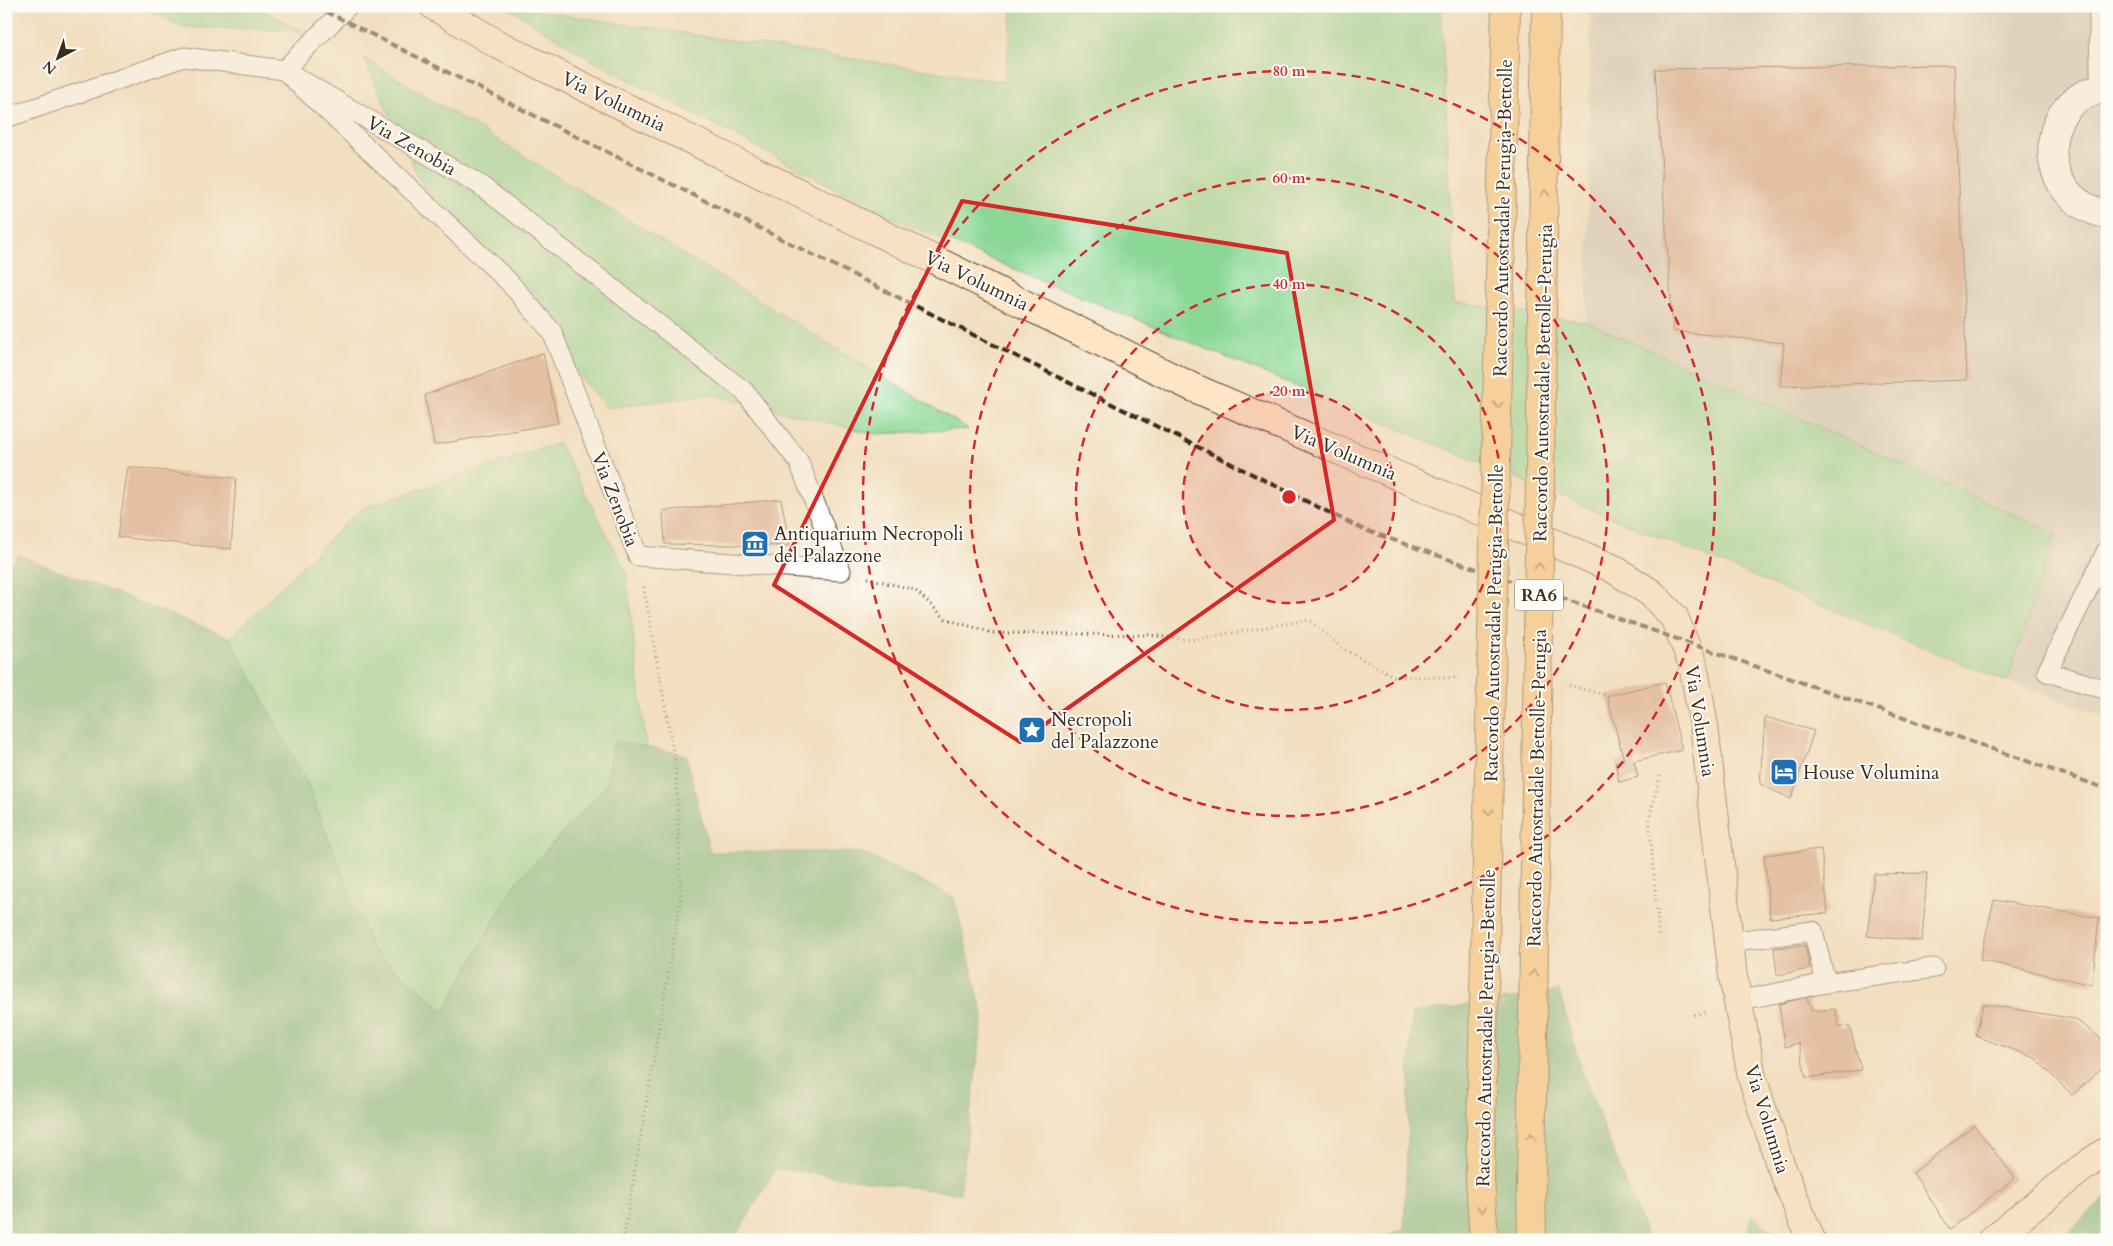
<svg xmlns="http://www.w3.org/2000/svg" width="2113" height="1246" viewBox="0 0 2113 1246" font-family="Cardo,serif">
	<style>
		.industrial { fill: #cac3b8 }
		.green { fill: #8bd896; stroke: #63815a }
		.forest { fill: #70b87f; stroke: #56714e }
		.building { fill: #d29a7f }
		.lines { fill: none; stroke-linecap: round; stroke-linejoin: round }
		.lane-casing { stroke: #564536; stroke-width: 21 }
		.street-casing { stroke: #564536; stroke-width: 30 }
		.secondary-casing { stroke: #564536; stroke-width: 30 }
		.highway-casing { stroke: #564536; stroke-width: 30 }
		.path { stroke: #564536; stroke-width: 3; stroke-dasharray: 1 4; stroke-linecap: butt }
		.lane { stroke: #fff; stroke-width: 19 }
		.street { stroke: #fff; stroke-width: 28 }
		.secondary { stroke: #fde5c5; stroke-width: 28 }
		.highway { stroke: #fabe6d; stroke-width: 28 }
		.rail { stroke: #3b2a1e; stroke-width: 4; stroke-dasharray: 8 4; stroke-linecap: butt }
		.highway-bridge-casing { stroke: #564536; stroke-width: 30; stroke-linecap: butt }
		.highway-bridge { stroke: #fabe6d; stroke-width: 28 }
		.oneway { stroke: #916d42 }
		.marked { fill: none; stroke: #d62828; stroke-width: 4; stroke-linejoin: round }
		.ring { fill: none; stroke: #d62828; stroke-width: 2.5; stroke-dasharray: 9 6 }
		.labels { text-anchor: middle; stroke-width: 4; stroke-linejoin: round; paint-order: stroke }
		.shield { fill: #fdfcf7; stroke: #75695f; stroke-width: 1 }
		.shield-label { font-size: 18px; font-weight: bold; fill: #3b2a1e }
		.street-label { font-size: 19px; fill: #3b2a1e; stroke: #fdfcf7 }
		.poi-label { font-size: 19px; fill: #3b2a1e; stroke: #fdfcf7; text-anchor: start }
		.centre { fill: #d62828; stroke: #fdfcf7; stroke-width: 2.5 }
		.ring-label { font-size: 15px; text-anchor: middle; font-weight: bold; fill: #d62828; stroke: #fdfcf7; stroke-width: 4; stroke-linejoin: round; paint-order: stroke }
	</style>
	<rect width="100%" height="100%" fill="#fdfcf7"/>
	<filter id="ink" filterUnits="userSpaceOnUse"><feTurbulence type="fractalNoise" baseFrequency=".02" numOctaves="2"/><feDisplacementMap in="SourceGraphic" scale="10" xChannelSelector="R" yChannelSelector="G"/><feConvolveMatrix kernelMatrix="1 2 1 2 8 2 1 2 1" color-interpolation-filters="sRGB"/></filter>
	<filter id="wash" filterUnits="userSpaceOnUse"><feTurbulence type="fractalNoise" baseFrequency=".0096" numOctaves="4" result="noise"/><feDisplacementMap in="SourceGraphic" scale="20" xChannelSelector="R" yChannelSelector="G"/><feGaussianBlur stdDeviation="1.12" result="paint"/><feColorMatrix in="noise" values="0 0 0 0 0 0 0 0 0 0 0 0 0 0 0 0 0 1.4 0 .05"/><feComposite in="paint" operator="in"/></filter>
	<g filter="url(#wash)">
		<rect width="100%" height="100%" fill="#f2dfc0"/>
		<path class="industrial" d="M1590 6H2107V717L2007 682 2056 534 1587 322Z"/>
		<path class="green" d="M141 6H254L302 31 182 27Z
			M506 6 1005 82 1013 6H1441L1455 302 1587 322 2056 534 2007 682 892 218 590 59Z
			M364 58 968 429 875 434 710 394 606 408 421 183Z
			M559 443 626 571 646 747 614 742 606 786 514 885 444 1011 372 949 306 781 230 638 360 509Z"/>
		<path class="forest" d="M18 555 230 638 306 781 372 949 444 1011 514 885 606 786 614 741 686 755 710 852H860L954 897 983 1016 960 1194 776 1168 734 1240H6V570Z
			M1559 991 1581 1069 1648 1240H1376L1404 1229 1412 1013Z
			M2107 1197V1240H2059Z
			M1752 1215 1782 1240H1744Z"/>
		<g id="blocks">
			<path class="building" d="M865 6H900L899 11 865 8Z
				M1954 65 1967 380 1780 386 1784 343 1673 331 1655 69Z
				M543 353 558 423 434 445 425 395Z
				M128 467 236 478 231 549 118 537Z
				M781 499 790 546 665 544 663 511Z
				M1665 682 1682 750 1634 761 1638 777 1619 782 1615 762 1624 760 1607 696Z
				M1765 717 1814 731 1791 799 1760 784Z
				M1821 849 1828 913 1770 918 1764 855Z
				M1927 873 1922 941 1867 936 1874 874Z
				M1994 900 2099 918 2092 985 1980 960Z
				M1805 945 1810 969 1777 975 1774 948Z
				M1806 997 1812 1011 1835 1009 1839 1026 1850 1027 1861 1070 1806 1078 1799 1043 1785 1047 1779 1004Z
				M1983 1004 2075 1019 2107 1043V1064L2072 1095 2035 1058 1976 1036Z
				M1974 1125 2015 1178 1950 1229 1913 1173Z"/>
		</g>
	</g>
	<g filter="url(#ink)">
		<use href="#blocks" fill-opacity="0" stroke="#564536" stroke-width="1"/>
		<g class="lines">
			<defs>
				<path id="lane" d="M6 118 184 57 284 70 508 281 552 332 638 556 841 571 799 462 744 391 480 185 284 70 348 6
					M2107 550 2047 672 2107 690
					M1728 942 1813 931 1826 983
					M1737 1001 1826 983 1934 968"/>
				<path id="street" d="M2103 6 2105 88
					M2107 88C2033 97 2035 202 2107 214"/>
				<path id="secondary" d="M434 6 497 44 1192 387 1612 568 1651 593 1674 617 1693 664 1704 726 1733 976 1752 1077 1779 1161 1811 1240
					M1992 1240 2082 1168 2107 1151"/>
				<path id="highway" d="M1480 1179 1484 1240
					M1531 1184 1532 1240"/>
			</defs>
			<use href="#lane" class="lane-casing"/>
			<use href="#street" class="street-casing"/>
			<use href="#secondary" class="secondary-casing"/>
			<use href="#highway" class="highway-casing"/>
			<path class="path" d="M868 578 915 590 946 619 993 633 1148 635 1191 640 1309 620 1343 649 1394 676 1458 678
				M1569 685 1607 696
				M1659 935 1649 819 1660 776
				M1694 1015 1708 1012
				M623 1240 681 898 676 768 643 583"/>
			<use href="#lane" class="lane"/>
			<use href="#street" class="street"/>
			<use href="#secondary" class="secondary"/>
			<use href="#highway" class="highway"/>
			<path class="rail" d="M315 6 1362 529 2107 789"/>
			<defs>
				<path id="highway-bridge" d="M1480 1179 1506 6
					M1531 1184 1546 6"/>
			</defs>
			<use href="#highway-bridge" class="highway-bridge-casing"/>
			<use href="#highway-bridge" class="highway-bridge"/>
		</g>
		<defs><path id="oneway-chevron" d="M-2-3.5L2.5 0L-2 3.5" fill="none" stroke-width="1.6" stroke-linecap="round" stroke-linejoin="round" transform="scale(1.25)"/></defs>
		<g class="oneway">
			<use href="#oneway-chevron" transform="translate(1545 193) rotate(-89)"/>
			<use href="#oneway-chevron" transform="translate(1498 405) rotate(91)"/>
			<use href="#oneway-chevron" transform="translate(1539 566) rotate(-89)"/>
			<use href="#oneway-chevron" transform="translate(1489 812) rotate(91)"/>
			<use href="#oneway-chevron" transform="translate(1534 973) rotate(-89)"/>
			<use href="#oneway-chevron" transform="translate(1531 1136) rotate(-89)"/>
			<use href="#oneway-chevron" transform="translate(1482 1209) rotate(87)"/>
		</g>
	</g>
	<path d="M0 0H2113V1246H0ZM962 201 1287 253 1334 520 1020 742 774 585Z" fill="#f2dfc0" fill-opacity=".55" fill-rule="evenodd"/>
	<path class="marked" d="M962 201 1287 253 1334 520 1020 742 774 585Z"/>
	<circle cx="1289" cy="497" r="106" fill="#d62828" fill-opacity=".12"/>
	<g class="ring">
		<circle cx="1289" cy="497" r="106"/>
		<circle cx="1289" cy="497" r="213"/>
		<circle cx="1289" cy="497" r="319"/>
		<circle cx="1289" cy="497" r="426"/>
	</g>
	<defs>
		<symbol id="museum-square" viewBox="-11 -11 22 22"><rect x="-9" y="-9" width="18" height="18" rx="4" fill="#1f6fb2" stroke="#fdfcf7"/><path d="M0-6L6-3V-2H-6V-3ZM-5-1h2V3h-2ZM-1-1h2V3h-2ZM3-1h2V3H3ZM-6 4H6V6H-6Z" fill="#fff"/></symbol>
		<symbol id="sight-square" viewBox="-11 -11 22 22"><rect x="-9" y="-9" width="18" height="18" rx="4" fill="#1f6fb2" stroke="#fdfcf7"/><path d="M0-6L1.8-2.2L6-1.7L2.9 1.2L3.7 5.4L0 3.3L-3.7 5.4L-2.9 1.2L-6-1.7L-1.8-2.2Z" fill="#fff"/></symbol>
		<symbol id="hotel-square" viewBox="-11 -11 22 22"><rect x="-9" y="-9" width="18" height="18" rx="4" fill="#1f6fb2" stroke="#fdfcf7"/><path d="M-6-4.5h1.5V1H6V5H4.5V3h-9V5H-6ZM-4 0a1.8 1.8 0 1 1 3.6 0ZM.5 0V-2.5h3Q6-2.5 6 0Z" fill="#fff"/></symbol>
	</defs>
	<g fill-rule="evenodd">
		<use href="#museum-square" x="739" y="528" width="32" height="32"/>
		<use href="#sight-square" x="1016" y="714" width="32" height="32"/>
		<use href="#hotel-square" x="1768" y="756" width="32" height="32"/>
	</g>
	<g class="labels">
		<rect class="shield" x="1515" y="579.5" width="48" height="31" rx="4"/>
		<g class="shield-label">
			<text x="1539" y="601">RA6</text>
		</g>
		<g class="street-label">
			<text transform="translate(614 101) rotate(26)" y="7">Via Volumnia</text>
			<text transform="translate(412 145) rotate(30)" y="7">Via Zenobia</text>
			<text transform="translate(1502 218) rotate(-89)" y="7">Raccordo Autostradale Perugia-Bettolle</text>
			<text transform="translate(977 280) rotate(26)" y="7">Via Volumnia</text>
			<text transform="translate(1542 383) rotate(-89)" y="7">Raccordo Autostradale Bettolle-Perugia</text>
			<text transform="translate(1344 452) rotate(23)" y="7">Via Volumnia</text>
			<text transform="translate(616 499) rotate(69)" y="7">Via Zenobia</text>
			<text transform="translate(1493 623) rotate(-89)" y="7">Raccordo Autostradale Perugia-Bettolle</text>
			<text transform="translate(1701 721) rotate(81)" y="7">Via Volumnia</text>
			<text transform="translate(1536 788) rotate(-89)" y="7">Raccordo Autostradale Bettolle-Perugia</text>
			<text transform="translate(1485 1028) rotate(-89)" y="7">Raccordo Autostradale Perugia-Bettolle</text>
			<text transform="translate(1768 1119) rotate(73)" y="7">Via Volumnia</text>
		</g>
		<g class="poi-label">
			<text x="774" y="540">Antiquarium Necropoli<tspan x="774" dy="22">del Palazzone</tspan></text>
			<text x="1051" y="726">Necropoli<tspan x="1051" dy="22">del Palazzone</tspan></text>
			<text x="1803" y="779">House Volumina</text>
		</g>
	</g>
	<circle cx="1289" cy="497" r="8" class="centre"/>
	<g class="ring-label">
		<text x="1289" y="76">80 m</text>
		<text x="1289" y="183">60 m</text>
		<text x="1289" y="289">40 m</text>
		<text x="1289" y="396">20 m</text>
	</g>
	<rect width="2113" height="1246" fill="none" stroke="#fdfcf7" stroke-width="25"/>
	<g transform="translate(58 58) rotate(221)" stroke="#fdfcf7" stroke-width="4" paint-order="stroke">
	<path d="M0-4L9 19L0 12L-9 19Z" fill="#3b2a1e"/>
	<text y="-8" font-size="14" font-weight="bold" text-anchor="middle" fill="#3b2a1e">N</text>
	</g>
</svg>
